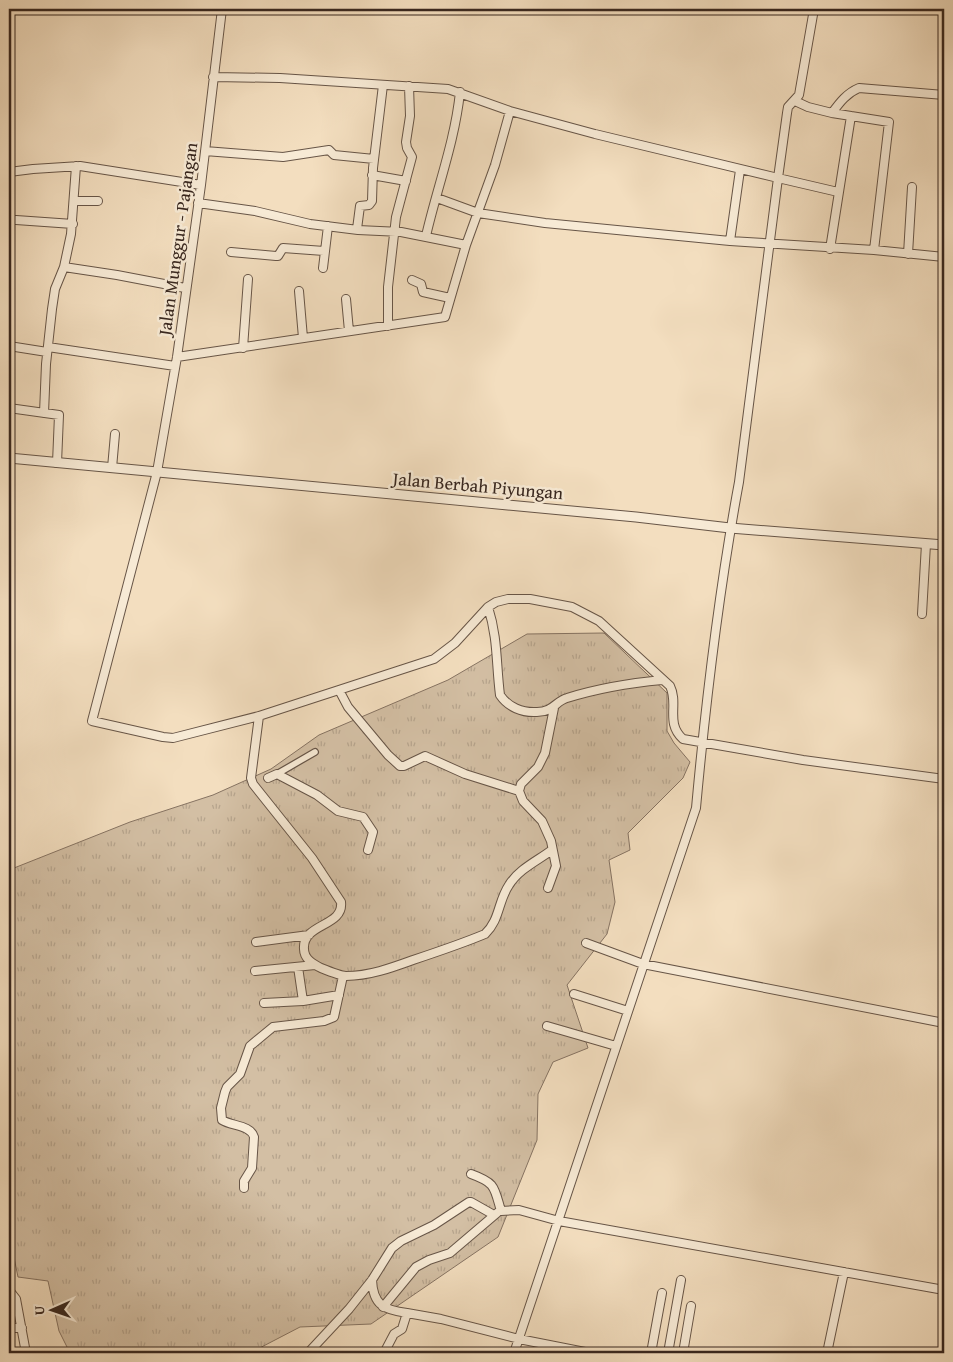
<svg xmlns="http://www.w3.org/2000/svg" width="953" height="1362" viewBox="0 0 953 1362" font-family="'Gentium Book Plus',serif">
	<style>
		.grass { fill: url(#grass-tufts); stroke: #867362 }
		.lines { fill: none; stroke-linecap: round; stroke-linejoin: round }
		.pedestrian-casing { stroke: #675547; stroke-width: 8 }
		.minor-casing { stroke: #675547; stroke-width: 10 }
		.tertiary-casing { stroke: #675547; stroke-width: 11 }
		.pedestrian { stroke: #f7ead5; stroke-width: 5.5 }
		.minor { stroke: #f7ead5; stroke-width: 8 }
		.tertiary { stroke: #f7ead5; stroke-width: 9 }
		.labels { text-anchor: middle; stroke-width: 5; stroke-linejoin: round; paint-order: stroke }
		.street-label { font-size: 18px; fill: #38271f; stroke: #f7ead5 }
	</style>
	<defs>
		<pattern id="grass-tufts" width="24" height="20" patternUnits="userSpaceOnUse" patternTransform="scale(1.25)"><rect width="24" height="20" fill="#d3bfa4"/><path d="M3 7l-1-3M5 7V3M7 7l1-3M15 17l-1-3M17 17v-4M19 17l1-3" fill="none" stroke="#b6a48d"/></pattern>
	</defs>
	<rect width="100%" height="100%" fill="#f3debf"/>
	<filter id="stains"><feTurbulence type="fractalNoise" baseFrequency=".004" numOctaves="4"/><feColorMatrix values="0 0 0 0 .2 0 0 0 0 .09 0 0 0 0 .02 0 0 0 .5 -.17"/></filter>
	<radialGradient id="worn" r=".72"><stop offset=".6" stop-color="#630" stop-opacity="0"/><stop offset="1" stop-color="#630" stop-opacity=".3"/></radialGradient>
	<path class="grass" d="M604 633 667 693V731L674 743 690 762 683 778 628 833 630 850 609 860 615 902 607 934 567 985 588 1048 553 1062 538 1094 537 1140 498 1237 371 1324 300 1327 250 1353H70L59 1331 48 1281 18 1277 9 1233V870L130 822 213 795 271 769 319 735 448 680 527 634Z"/>
	<g class="lines">
		<defs>
			<path id="pedestrian" d="M277 774 315 752"/>
			<path id="minor" d="M222 9 201 185 177 357 157 472 92 721 163 737 173 738 259 716 434 659 455 643 488 607 496 602 508 599H530L572 607 599 621 670 686C679 704 665 723 683 739L803 760 944 779
				M814 9 799 95 788 107 787 113 778 178 838 192
				M213 77 280 78 448 89 510 111 595 134 778 178 739 482C719 590 706 699 696 808L514 1353
				M795 101 808 107 832 113 889 122 874 250
				M832 113C840 102 847 93 859 88L944 95
				M205 151 283 157 329 150 334 155 374 159
				M9 172 33 169 80 166 201 185
				M372 175 406 181
				M437 198 478 213 545 223 730 241 874 250 944 257
				M74 201H98
				M198 203 255 211 310 224 358 230 401 232 466 245
				M16 220 73 224
				M357 229 360 206 369 205 372 201 373 168 383 85
				M426 236C437 188 455 141 460 92
				M730 241 740 170
				M830 249 851 116
				M231 252 276 256H278L283 248 324 251
				M908 254 912 187
				M64 267 117 275 185 288
				M323 268 328 226
				M412 280 421 284 423 292 450 298
				M299 291 303 338
				M346 299 349 331
				M388 326V287L396 217 412 157 407 148 406 142 410 116 409 86
				M9 346 47 352
				M48 347 175 366
				M243 348 248 279
				M177 357 445 317 466 245 495 165 510 111
				M9 408 59 415 57 463
				M44 413 46 364 52 309 55 289 64 267 71 234 76 166
				M112 468 115 434
				M488 607C498 638 496 664 500 695 508 707 522 713 537 712 553 712 556 701 567 698 599 688 630 683 662 680
				M922 614 926 544
				M339 690 348 707 388 755 400 766H404L425 756 465 774 519 791
				M259 716 251 778 253 784 312 858 341 902C344 927 302 923 304 949 304 959 313 964 321 968 326 970 341 976 346 976 369 976 391 968 413 960 437 952 461 944 485 934 500 920 498 901 509 885 519 869 537 861 552 850
				M268 778 277 774 317 795 338 811 363 817 373 832 368 850
				M548 888 556 866 551 841 542 821 523 801 519 791 521 784 538 767 545 753 554 708
				M256 942 309 935
				M586 943 643 964 944 1023
				M298 967 303 1001
				M255 971 315 965
				M574 994 628 1011
				M264 1003 303 1001 339 995
				M547 1026 616 1046
				M471 1174C496 1183 494 1187 501 1211L519 1210 559 1221 944 1290
				M244 1188V1181L252 1168 254 1137C251 1125 231 1126 222 1120L221 1108 225 1092 227 1087 240 1074 250 1046 273 1027 324 1021 334 1017 343 976
				M372 1280C373 1305 384 1310 407 1313L402 1329 394 1334 384 1353
				M9 1290 16 1299 26 1353
				M383 1307 416 1267 429 1260 450 1253 497 1213
				M407 1313 441 1319 519 1339 590 1353
				M9 1328H22
				M308 1353 349 1309 372 1280 392 1248 401 1241 434 1225 469 1202H471L494 1215
				M651 1353 662 1293
				M668 1353 681 1280
				M683 1353 691 1306
				M827 1353 844 1272"/>
			<path id="tertiary" d="M9 458 636 517 730 528 944 545"/>
		</defs>
		<use href="#pedestrian" class="pedestrian-casing"/>
		<use href="#minor" class="minor-casing"/>
		<use href="#tertiary" class="tertiary-casing"/>
		<use href="#pedestrian" class="pedestrian"/>
		<use href="#minor" class="minor"/>
		<use href="#tertiary" class="tertiary"/>
	</g>
	<g class="labels">
		<g class="street-label">
			<text transform="translate(178 239) rotate(-82)" y="6">Jalan Munggur - Pajangan</text>
			<text transform="translate(478 486) rotate(5)" y="6">Jalan Berbah Piyungan</text>
		</g>
	</g>
	<rect width="953" height="1362" fill="none" stroke="#f3debf" stroke-width="30"/>
	<rect x="10" y="10" width="933" height="1342" fill="none" stroke="#38271f" stroke-width="2.5"/>
	<rect x="15" y="15" width="923" height="1332" fill="none" stroke="#38271f"/>
	<g transform="translate(52 1310) rotate(268)" stroke="#f7ead5" stroke-width="4" paint-order="stroke">
	<path d="M0-4L9 19L0 12L-9 19Z" fill="#38271f"/>
	<text y="-8" font-size="14" font-weight="bold" text-anchor="middle" fill="#38271f">U</text>
	</g>
	<rect width="100%" height="100%" filter="url(#stains)"/>
	<rect width="100%" height="100%" fill="url(#worn)"/>
</svg>
